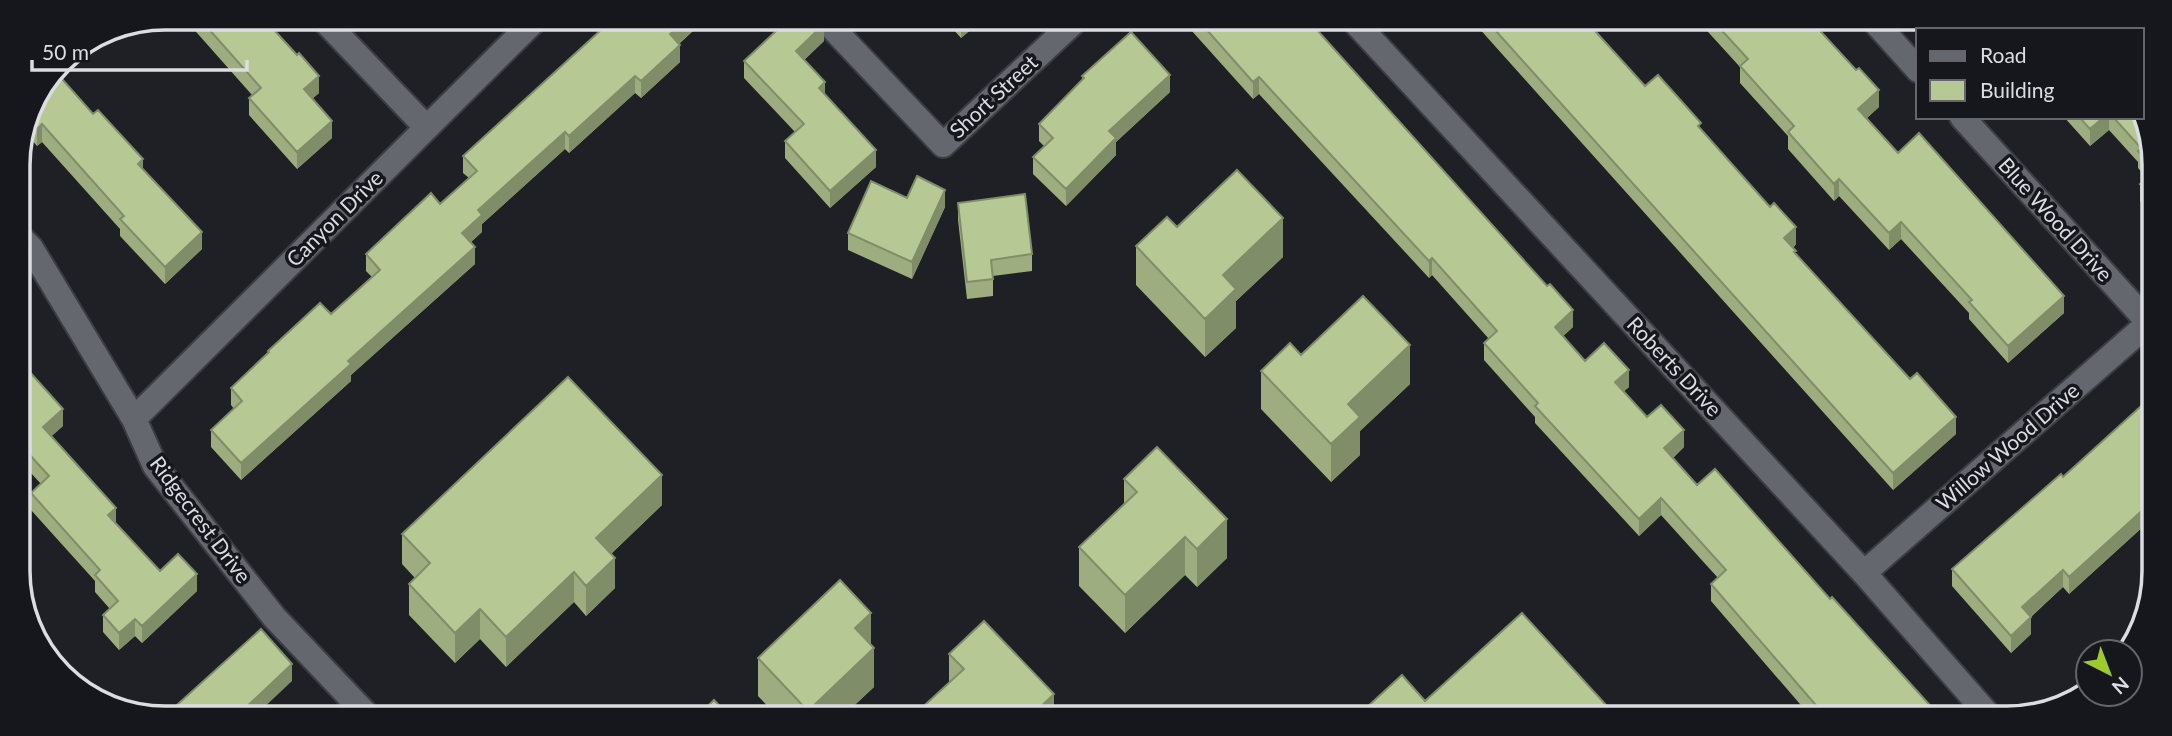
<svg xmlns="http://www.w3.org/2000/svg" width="2172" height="736" viewBox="0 0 2172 736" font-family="Lato,sans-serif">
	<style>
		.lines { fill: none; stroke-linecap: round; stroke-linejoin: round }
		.minor-casing { stroke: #3c3d41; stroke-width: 28 }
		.minor { stroke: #65676e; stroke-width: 24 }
		.wall { fill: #9dad80 }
		.shaded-wall { fill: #7f8d68 }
		.building { fill: #b6c995; stroke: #7f8d68; stroke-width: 2 }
		.labels { text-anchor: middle; stroke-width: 7; stroke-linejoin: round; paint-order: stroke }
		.street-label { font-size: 21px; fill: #dcdde1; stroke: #15171c }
		.rim { fill: none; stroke: #dcdde1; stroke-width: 3.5 }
	</style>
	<rect width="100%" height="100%" fill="#1f2026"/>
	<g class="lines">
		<defs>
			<path id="minor" d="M322 18 426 127
				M824 19 943 145 1076 20
				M1354 21 1864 573 1991 718
				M1875 22 1918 70
				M1962 117 2149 323
				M18 235 31 248 134 419 155 466 274 617 366 714
				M134 419 536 19
				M1864 573 2151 321"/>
		</defs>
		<use href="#minor" class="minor-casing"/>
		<use href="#minor" class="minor"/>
	</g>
	<path class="wall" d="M173 18H263L319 93 312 99 332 138 297 169 249 115V98L252 95 190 25 184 30Z
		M430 18H449L438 28Z
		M613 19H706L679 44 680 62 641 98 635 93 569 153 565 149 482 224V232L471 242 475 264 351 375V381L241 480 211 447V430L234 409 231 405V388L268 354V351L331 314 372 277 366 271V254L440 204 469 178 463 173V156Z
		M945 20H982L961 38Z
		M1182 20 1309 21 1573 327 1563 336 1585 361 1629 387 1624 391 1647 417 1684 447 1673 458 1697 485 1936 718H1812L1711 601V584L1718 578 1661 515 1639 536 1535 423V417L1484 360V343L1489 339 1432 275 1429 278 1259 94 1253 99Z
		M1468 21H1587L1645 86 1701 130 1796 244 1793 248 1796 254 1956 434 1893 490 1477 26 1474 28Z
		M1699 22H1812L1879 107 1867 118 1898 153 2064 313 2008 363 1969 319V313L1901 239 1889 250 1839 196 1834 201 1788 149V136L1740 83V67Z
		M1979 22 2046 23 2057 30H1985Z
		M824 41 804 60 825 94 876 167 830 208 785 158V141L795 132 744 78V61Z
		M1082 76 1170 92 1116 142V155L1066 206 1033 174V157L1044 146 1039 141V124L1082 80Z
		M29 108 143 169 202 249 165 284 120 236V229L42 142 37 146 24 131Z
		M2064 117H2142L2152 137 2151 214 2140 201V184L2147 178 2138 168V162L2109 130 2090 146Z
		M907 198 945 207 912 279 848 250V233Z
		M958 203 1032 254V271L993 276V296L967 299 958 220Z
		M1177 227 1283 257 1236 301V328L1205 357 1136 285V246Z
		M1301 355 1410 384 1360 431V455L1331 482 1261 409V371Z
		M19 360 63 426 51 436 116 524 160 571 197 591 142 643 135 636 119 650 103 632V615L110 609 95 592V581L31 510V493L41 484 19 460Z
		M2150 398V529L2146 524 2069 594 2063 587 2031 617V634L2011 653 1952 586V569L2063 477Z
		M1124 479 1227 558 1197 587 1185 575 1125 633 1079 586V547L1124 504Z
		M662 505 611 554 615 588 586 616 574 602 506 667 480 639 455 663 409 615V584L415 578 402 564V534Z
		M871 645 874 687 844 715H776L758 696V658Z
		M949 654 1054 716 914 715 949 682Z
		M1425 701 1617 717H1366V708Z"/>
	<path class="shaded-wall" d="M184 18H190V25L184 30Z
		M438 18H449L438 28Z
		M687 19H706L670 51V34Z
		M962 20H982L961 38V21Z
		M824 24V41L796 68V51Z
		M680 45V62L641 98V81Z
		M1170 75V92L1116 142V155L1066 206V189L1109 131Z
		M319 76V93L304 106V89Z
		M635 76V93L569 153V136Z
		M1259 77V94L1253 99V82Z
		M825 82V99L819 88Z
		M1879 90V107L1858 126V109Z
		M2104 117H2109V130L2090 146V129Z
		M332 121V138L297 169V152Z
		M42 124V142L37 146V129Z
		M565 132V149L482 224V232L462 250V233L478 210Z
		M876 150V167L830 208V191Z
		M143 159V176L138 164Z
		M1839 179V196L1834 201V184Z
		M945 190V207L912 279V262Z
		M1283 218V257L1236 301V328L1205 357V319L1223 275Z
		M1901 222V239L1889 250V233Z
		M1796 227V244L1784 255V238Z
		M202 232V249L165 284V267Z
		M475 247V264L351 375V381L241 480V463L348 361Z
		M1432 258V275L1429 278V261Z
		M2064 296V313L2008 363V346Z
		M1573 310V327L1555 344V327Z
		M1410 345V384L1360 431V455L1331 482V444L1348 404Z
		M1629 370V387L1615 399V382Z
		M63 409V426L43 444V427Z
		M1956 417V434L1893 490V473Z
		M1684 430V447L1664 465V448Z
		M662 475V505L596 568V538Z
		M1661 498V515L1639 536V519Z
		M2146 507V524L2069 594V577Z
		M116 508V525L108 515Z
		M1227 519V558L1197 587V549Z
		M1185 537V575L1125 633V595Z
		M615 558V588L586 616V586Z
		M2063 570V587L2022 624V607Z
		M574 572V602L506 667V637Z
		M197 574V591L142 643V626Z
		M480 609V639L455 663V633Z
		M871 613V651L874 648V687L844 715H808V711L855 628Z
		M2031 617V634L2011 653V636Z
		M135 619V636L119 650V633Z
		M292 664V681L257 714H239Z
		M1054 694V716H1031Z"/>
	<path class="building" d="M199 18H263L297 55 299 53 319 76 304 89 332 121 297 152 249 98 261 88Z
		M613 19H687L670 34 680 45 641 81 635 76 569 136 565 132 478 210 482 215 462 233 475 247 348 361 351 364 241 463 211 430 242 401 231 388 269 352 268 351 320 303 331 314 380 270 366 254 431 193 440 204 477 171 463 156Z
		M789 19H819L824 24 796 51 825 82 819 88 876 150 830 191 785 141 804 124 744 61Z
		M1198 20 1309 21 1547 286 1550 284 1573 310 1555 327 1585 361 1604 343 1629 370 1615 382 1647 417 1661 405 1684 430 1664 448 1697 485 1715 469 1830 599 1832 597 1936 712 1930 718H1827L1711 584 1726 570 1661 498 1639 519 1535 406 1538 403 1484 343 1497 331 1432 258 1429 261 1259 77 1253 82Z
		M1487 21H1586L1645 86 1658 75 1701 123 1698 126 1770 207 1774 203 1796 227 1784 238 1796 251 1794 252 1910 379 1917 373 1956 417 1893 473Z
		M1714 22H1812L1856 70 1859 68 1879 90 1858 109 1898 153 1919 133 2064 296 2008 346 1969 302 1972 300 1901 222 1889 233 1839 179 1834 184 1788 132 1794 126 1740 66 1748 59Z
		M1994 23H2046L2057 30H2001Z
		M1131 32 1170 75 1109 131 1116 138 1066 189 1033 157 1053 138 1039 124 1084 78 1082 76Z
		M54 70 93 114 98 110 143 159 138 164 202 232 165 267 120 219 124 216 42 124 37 129 27 117 29 108Z
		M2079 117H2104L2090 129Z
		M2113 117H2142L2152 137V166L2138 151 2141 148Z
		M1237 170 1283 218 1223 275 1236 289 1205 319 1136 246 1167 217 1177 227Z
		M2152 174 2151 197 2140 184Z
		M917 176 945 190 912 262 848 233 871 181 907 198Z
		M1025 194 1032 254 991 260 993 279 967 282 958 203Z
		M1363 296 1410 345 1348 404 1360 417 1331 444 1261 371 1290 343 1301 355Z
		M19 360 63 409 43 427 116 508 108 515 160 571 178 554 197 574 142 626 135 619 119 633 103 615 118 601 95 575 100 570 31 493 49 476 19 443Z
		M568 377 662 475 596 538 615 558 586 586 574 572 506 637 480 609 455 633 409 584 430 563 402 534Z
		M2150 398V512L2146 507 2069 577 2063 570 2022 607 2031 617 2011 636 1952 569 2061 474 2063 477Z
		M1157 447 1227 519 1197 549 1185 537 1125 595 1079 547 1137 492 1124 479Z
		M840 580 871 613 855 628 874 648 808 711 758 658Z
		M1522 613 1617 717H1374L1366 708 1402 675 1425 701Z
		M984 621 1054 694 1031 716H1016L1011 711 1006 716 914 715 964 669 949 654Z
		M261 629 292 664 239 714 168 713Z
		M714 700 728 715H699Z"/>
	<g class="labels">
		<g class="street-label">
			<text transform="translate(994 97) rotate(-43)" y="7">Short Street</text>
			<text transform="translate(335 219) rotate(-45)" y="7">Canyon Drive</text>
			<text transform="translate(2055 220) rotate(48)" y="7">Blue Wood Drive</text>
			<text transform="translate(1674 367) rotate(47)" y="7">Roberts Drive</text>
			<text transform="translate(2008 447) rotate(-41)" y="7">Willow Wood Drive</text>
			<text transform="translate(200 520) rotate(53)" y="7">Ridgecrest Drive</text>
		</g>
	</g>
	<path d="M0 0H2172V736H0ZM165 30H2007A135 135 0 0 1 2142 165V571A135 135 0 0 1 2007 706H165A135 135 0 0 1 30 571V165A135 135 0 0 1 165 30Z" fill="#15171c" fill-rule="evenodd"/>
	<path class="rim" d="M165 30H2007A135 135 0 0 1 2142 165V571A135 135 0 0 1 2007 706H165A135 135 0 0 1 30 571V165A135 135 0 0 1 165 30Z"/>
	<rect x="1916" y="28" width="228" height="91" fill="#15171c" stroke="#65666b" stroke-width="2"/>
	<rect x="1930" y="51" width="35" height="10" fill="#65676e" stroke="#65666b" stroke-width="2"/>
	<text x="1980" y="63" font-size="21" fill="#dcdde1">Road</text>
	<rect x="1930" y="80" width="35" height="21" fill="#b6c995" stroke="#65666b" stroke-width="2"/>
	<text x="1980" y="98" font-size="21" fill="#dcdde1">Building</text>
	<g transform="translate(2109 673) rotate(138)"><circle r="33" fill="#15171c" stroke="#65666b" stroke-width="2"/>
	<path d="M0-5L12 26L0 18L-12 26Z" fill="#9eca2e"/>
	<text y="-10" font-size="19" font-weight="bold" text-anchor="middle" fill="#dcdde1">N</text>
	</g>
	<path d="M32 60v10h215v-10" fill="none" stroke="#dcdde1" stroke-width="3.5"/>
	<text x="42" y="60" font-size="21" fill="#dcdde1" stroke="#15171c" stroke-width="5" paint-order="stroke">50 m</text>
</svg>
